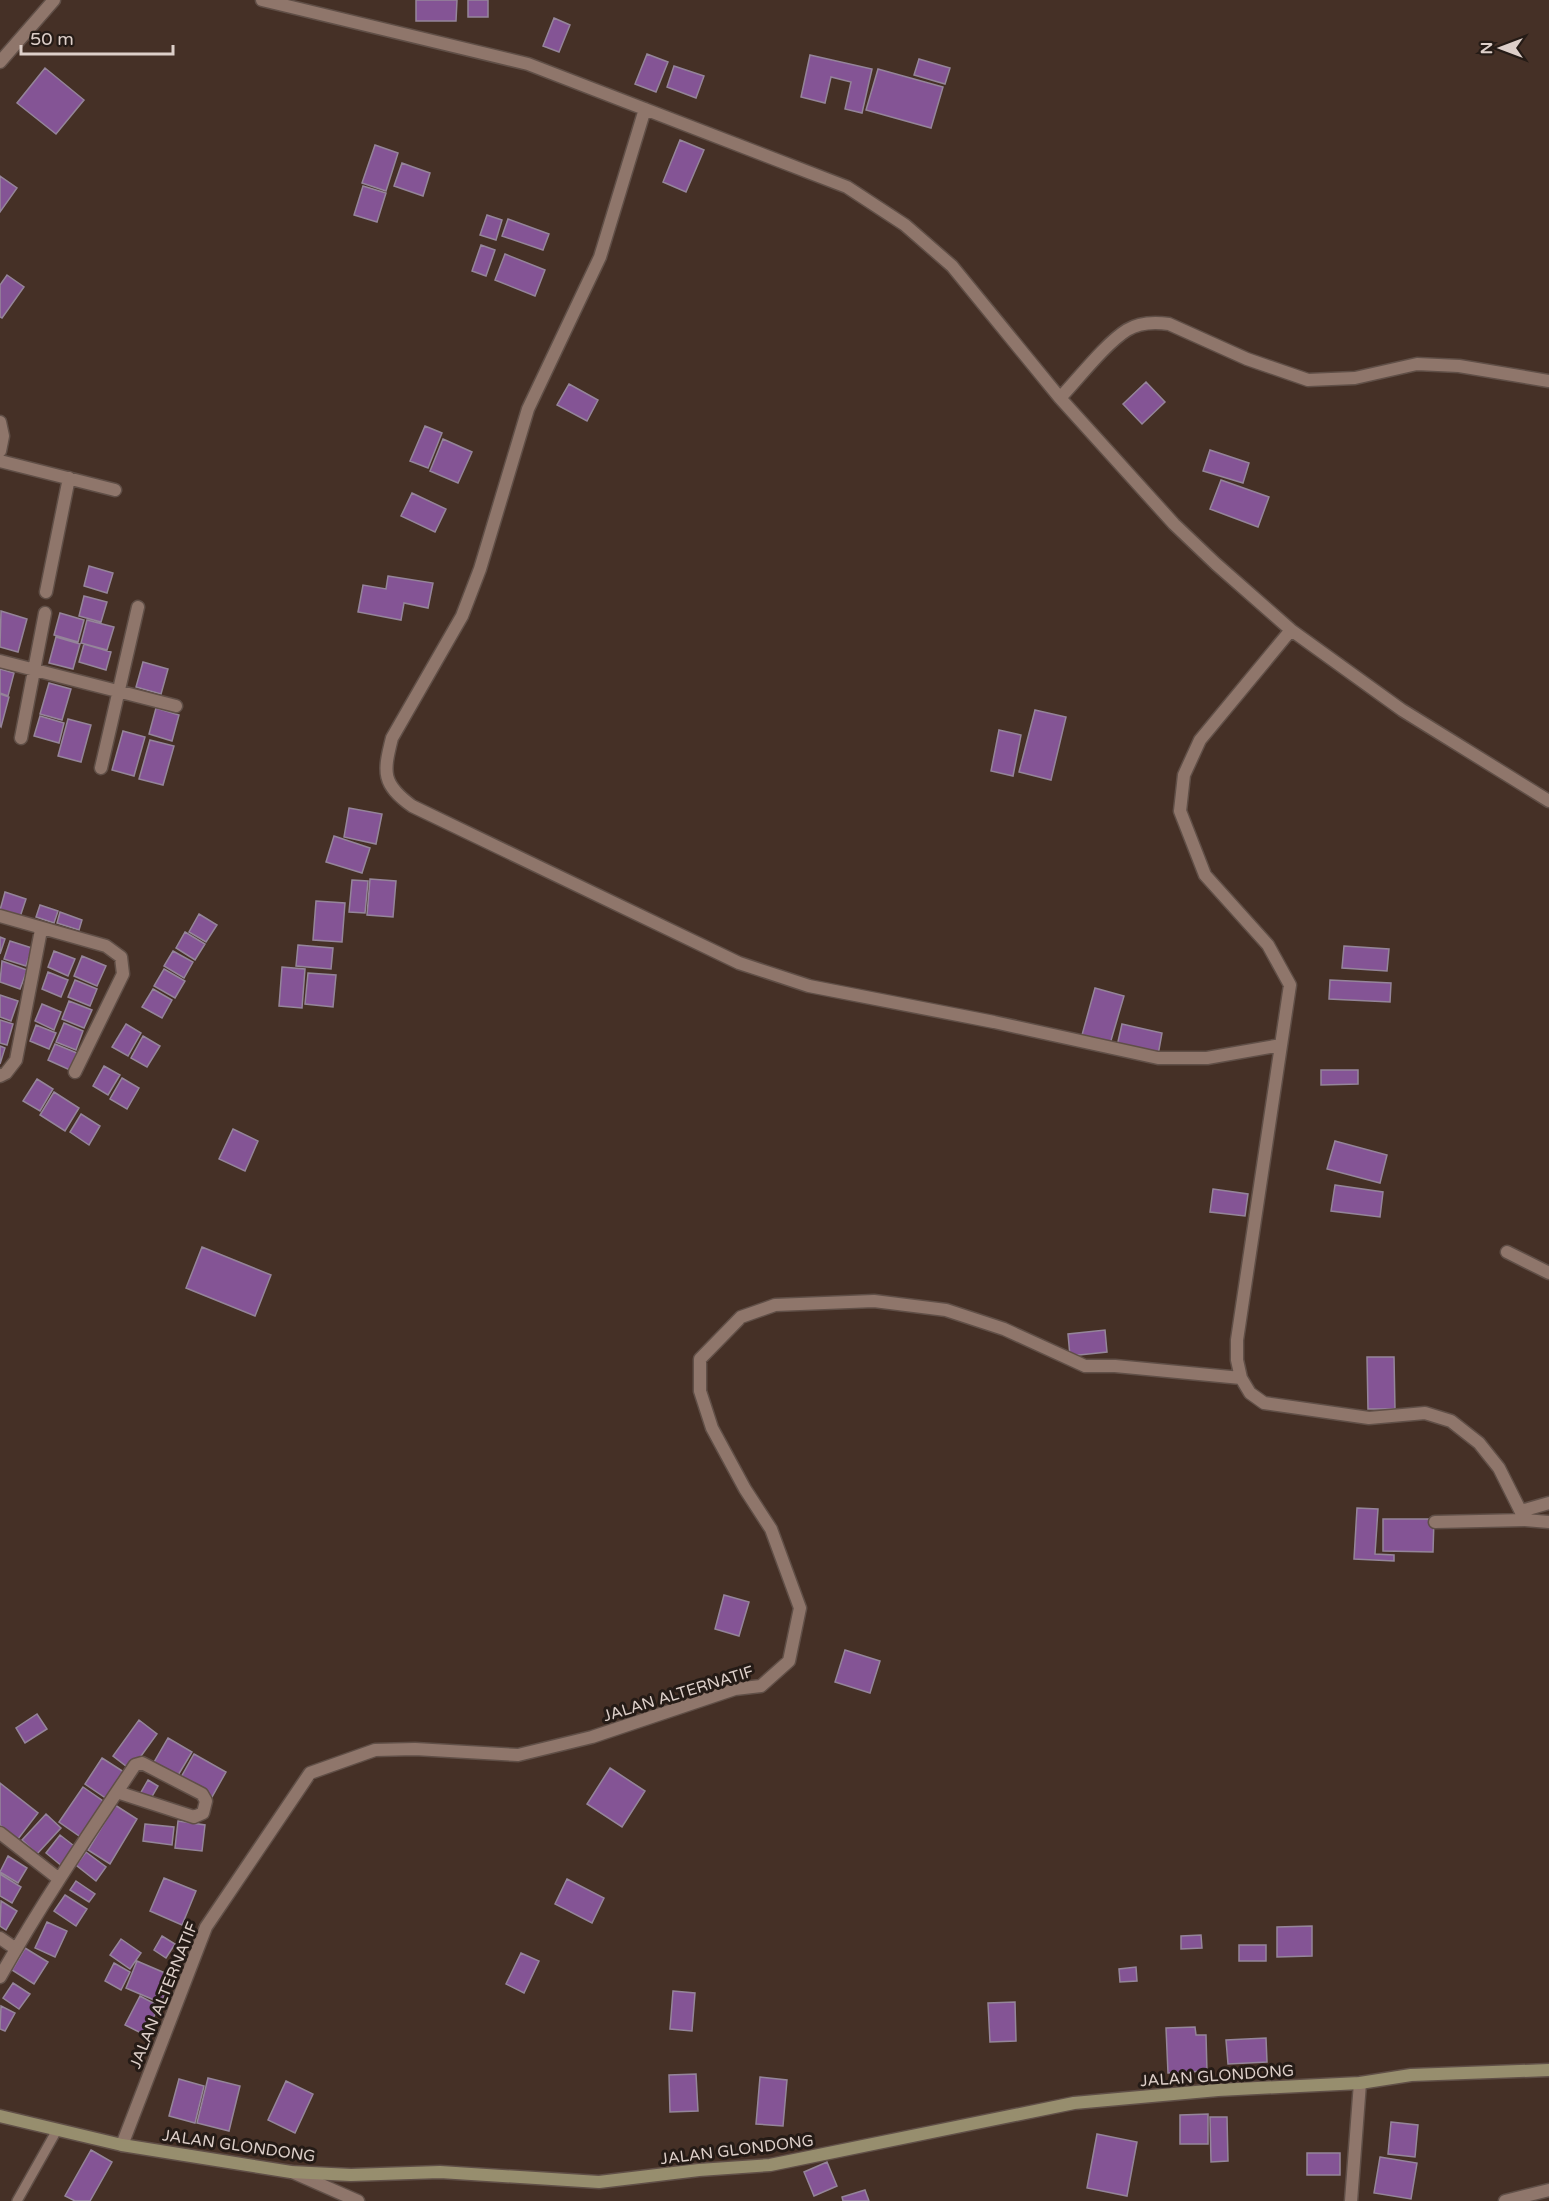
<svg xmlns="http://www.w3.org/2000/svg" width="1549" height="2201" viewBox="0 0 1549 2201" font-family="'Varela Round',sans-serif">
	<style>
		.building { fill: #845495; stroke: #95859a; stroke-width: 1.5 }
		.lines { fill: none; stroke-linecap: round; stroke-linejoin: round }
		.service-casing { stroke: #604f47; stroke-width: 12 }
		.minor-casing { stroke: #604f47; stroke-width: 15 }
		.secondary-casing { stroke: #604f47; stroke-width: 15 }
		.service { stroke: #8f766b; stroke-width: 9 }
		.minor { stroke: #8f766b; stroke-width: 12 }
		.secondary { stroke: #978e6e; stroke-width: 12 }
		.labels { text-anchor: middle; stroke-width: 6; stroke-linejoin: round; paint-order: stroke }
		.street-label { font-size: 16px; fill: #ddcfc9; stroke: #251b16 }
	</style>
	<rect width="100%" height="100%" fill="#453026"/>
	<path class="building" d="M416 0H457L456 21H416Z
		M468 0H488V17H468Z
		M554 18 570 25 559 52 543 46Z
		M647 54 668 62 656 92 635 84Z
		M810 55 872 69 862 113 845 109 851 82 831 77 825 103 801 97Z
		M919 59 950 68 945 84 914 75Z
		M674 66 704 76 696 98 667 87Z
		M45 68 84 100 56 134 17 103Z
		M878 69 943 87 931 128 866 110Z
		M680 140 704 150 686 192 663 182Z
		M375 145 398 153 386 191 362 183Z
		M402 163 430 173 423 196 394 186Z
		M0 176 17 188 0 212Z
		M363 186 386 193 377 222 354 215Z
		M487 215 502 220 496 240 480 235Z
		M508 219 549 234 543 250 502 236Z
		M481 245 495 250 486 276 472 271Z
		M505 254 545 270 535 296 495 280Z
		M7 275 24 287 2 318 0 317V285Z
		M1146 382 1165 402 1142 424 1123 404Z
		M569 384 598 400 587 421 557 405Z
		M425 426 442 433 428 468 410 461Z
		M443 439 472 452 458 483 430 471Z
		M1210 450 1249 463 1243 483 1203 471Z
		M1221 480 1269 497 1258 527 1210 509Z
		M412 493 446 509 435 532 401 516Z
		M89 566 113 573 107 593 84 586Z
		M388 576 433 583 428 608 404 603 401 620 358 612 363 585 386 589Z
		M84 596 107 602 101 622 79 616Z
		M1 611 27 619 18 652 0 647Z
		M60 613 84 620 78 642 54 635Z
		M87 620 114 627 107 650 81 643Z
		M56 637 80 644 73 669 49 663Z
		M84 644 111 652 106 670 79 662Z
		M143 662 168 669 161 694 136 687Z
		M0 669 14 673 8 696 0 693Z
		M49 683 71 689 62 720 40 714Z
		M0 694 9 697 1 727 0 726Z
		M156 708 179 715 172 741 149 734Z
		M1035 710 1066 717 1051 780 1019 772Z
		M40 716 64 723 59 743 34 736Z
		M68 719 91 725 81 762 58 756Z
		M999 730 1021 735 1013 776 991 771Z
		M123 731 145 737 134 776 112 770Z
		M150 740 174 746 163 785 139 779Z
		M349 808 382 814 376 844 344 837Z
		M334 836 370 848 362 873 326 862Z
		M370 879 396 881 393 917 367 915Z
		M352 880 368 881 365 913 349 912Z
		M5 892 26 899 20 917 0 910Z
		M316 901 345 903 342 942 313 940Z
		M40 905 58 911 54 923 36 917Z
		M60 912 82 920 79 930 57 923Z
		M199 914 217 925 206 942 189 932Z
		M185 932 205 944 195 960 176 948Z
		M0 937 5 939 0 954Z
		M10 941 32 948 26 966 4 959Z
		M298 945 333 948 331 969 296 966Z
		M1344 946 1389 949 1387 971 1342 968Z
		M54 951 75 959 68 976 48 967Z
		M173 951 193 962 184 978 164 966Z
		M82 956 106 966 97 986 74 976Z
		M2 961 27 970 20 989 0 982Z
		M282 967 305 969 302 1008 279 1006Z
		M164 969 185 981 175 998 154 986Z
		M48 972 68 980 61 997 42 989Z
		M308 973 336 975 333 1007 305 1004Z
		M75 980 97 989 90 1006 68 997Z
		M1330 980 1391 983 1390 1002 1329 999Z
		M1095 988 1124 996 1110 1044 1082 1035Z
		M153 989 172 1000 162 1018 142 1007Z
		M0 995 18 1001 11 1021 0 1017Z
		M69 1001 92 1010 84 1028 62 1019Z
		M42 1004 61 1012 54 1030 35 1021Z
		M0 1020 13 1024 7 1045 0 1043Z
		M64 1023 83 1031 76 1050 56 1042Z
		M126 1024 141 1033 128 1056 112 1047Z
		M1122 1024 1162 1033 1158 1055 1117 1046Z
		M36 1025 56 1033 49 1049 30 1041Z
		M143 1036 160 1046 147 1067 131 1058Z
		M55 1044 77 1053 70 1070 48 1060Z
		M0 1046 5 1048 0 1064Z
		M104 1066 120 1075 108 1095 93 1086Z
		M1321 1070H1358V1084L1321 1085Z
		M122 1078 139 1088 127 1109 110 1099Z
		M37 1079 53 1089 40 1111 23 1101Z
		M54 1092 79 1108 65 1131 40 1115Z
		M81 1114 100 1126 89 1145 70 1132Z
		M233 1129 258 1141 245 1171 219 1159Z
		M1335 1141 1387 1155 1380 1183 1327 1169Z
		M1335 1185 1383 1192 1380 1217 1331 1211Z
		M1213 1189 1248 1194 1245 1216 1210 1212Z
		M202 1247 271 1275 255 1316 186 1288Z
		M1105 1330 1107 1352 1070 1356 1068 1334Z
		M1367 1357H1394L1395 1409H1368Z
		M1357 1508 1378 1509 1375 1554 1394 1555V1561L1354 1559Z
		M1383 1519H1434L1433 1552 1383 1551Z
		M724 1595 749 1602 739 1636 715 1629Z
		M845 1650 880 1661 870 1693 835 1682Z
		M37 1714 47 1729 25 1743 16 1728Z
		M139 1720 157 1734 131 1770 113 1756Z
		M168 1738 192 1752 177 1777 153 1764Z
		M194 1754 226 1772 212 1797 180 1779Z
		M102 1758 124 1772 107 1799 85 1784Z
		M610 1768 645 1791 622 1827 587 1804Z
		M148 1780 158 1786 150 1800 140 1794Z
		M0 1783 38 1813 18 1839 0 1825Z
		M83 1787 106 1803 82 1838 59 1822Z
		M115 1805 137 1819 110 1864 88 1850Z
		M46 1814 61 1828 37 1854 22 1840Z
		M178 1821 205 1825 202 1851 175 1848Z
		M145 1824 174 1827 172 1845 143 1841Z
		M60 1835 78 1849 63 1867 46 1853Z
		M86 1852 106 1867 96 1881 76 1865Z
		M8 1856 27 1868 18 1883 0 1872Z
		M0 1874 21 1887 12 1903 0 1896Z
		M164 1878 196 1891 182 1925 150 1911Z
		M567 1879 604 1898 592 1923 555 1904Z
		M76 1881 95 1894 89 1902 70 1890Z
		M65 1895 87 1909 76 1926 54 1911Z
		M1 1901 17 1911 6 1930 0 1926Z
		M47 1922 67 1931 55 1957 35 1948Z
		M1312 1926V1956L1277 1957V1927Z
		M1201 1935 1202 1948 1181 1949V1936Z
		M162 1936 175 1944 166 1958 154 1950Z
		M121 1939 141 1953 130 1969 110 1955Z
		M1239 1945H1266V1961H1239Z
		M25 1948 48 1962 34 1984 12 1970Z
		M521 1953 539 1961 524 1993 506 1984Z
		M137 1961 172 1976 161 2003 126 1988Z
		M114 1963 130 1972 121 1990 105 1981Z
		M1136 1967 1137 1981 1120 1982 1119 1969Z
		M13 1983 30 1994 19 2009 3 1998Z
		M673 1991 695 1993 692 2031 670 2029Z
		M140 1996 159 2006 145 2035 125 2025Z
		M1015 2002 1016 2041 990 2042 988 2003Z
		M1 2006 15 2013 5 2031 0 2029Z
		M1195 2027 1196 2035H1206L1207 2071 1168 2073 1166 2028Z
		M1266 2038 1267 2062 1228 2064 1226 2040Z
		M696 2074 698 2111 670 2112 669 2075Z
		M760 2077 787 2080 783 2126 756 2124Z
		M208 2078 240 2086 229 2131 197 2123Z
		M179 2079 204 2086 195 2123 169 2116Z
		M286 2081 313 2094 295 2133 268 2120Z
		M1208 2114V2144H1180V2115Z
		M1210 2117H1227L1228 2161 1211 2162Z
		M1391 2122 1418 2125 1415 2157 1388 2154Z
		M1097 2134 1137 2142 1127 2196 1087 2188Z
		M91 2150 112 2162 90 2201H75L65 2196Z
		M1307 2153H1340V2175H1307Z
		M1380 2157 1417 2163 1411 2199 1374 2193Z
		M827 2162 837 2186 814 2196 804 2172Z
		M865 2190 869 2201H843L842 2197Z"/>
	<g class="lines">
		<defs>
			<path id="service" d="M17 2201 57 2130"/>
			<path id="minor" d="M262 0 528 64 847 187 905 225 952 266 1060 398 1174 524 1216 564 1291 630 1402 710 1549 801
				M0 62 54 0
				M645 109 600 257 528 409 480 569 462 616 392 738C383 773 382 784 412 806L739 963 809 986 994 1022 1158 1058H1207L1281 1045
				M1060 398C1078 379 1106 343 1127 330 1140 322 1155 322 1169 324L1247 359 1308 380 1355 378 1417 364 1459 366 1549 381
				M0 422 3 436 0 451
				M0 461 115 490
				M46 592 69 478
				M1291 630 1200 740 1184 775 1180 811 1205 875 1268 945 1290 985 1237 1340V1360L1241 1378 1250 1393 1264 1403 1369 1418 1425 1413 1451 1421 1479 1443 1499 1468 1525 1520
				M0 661 176 706
				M21 738 45 613
				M101 768 138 607
				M0 916 106 946 121 957 123 974 75 1072
				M0 1076 6 1073 16 1060 41 930
				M1507 1252 1549 1273
				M1521 1511 1549 1503
				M1435 1522 1525 1520 1549 1522
				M0 1833 59 1879
				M0 1938 16 1949
				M0 1977C41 1904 88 1835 135 1765L142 1763 202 1794 206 1801 203 1813 194 1817 117 1792
				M122 2145 206 1927 310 1773 375 1750 415 1749 518 1755 592 1737 735 1689 761 1686 789 1661 800 1608 771 1529 745 1489 712 1428 700 1391V1359L741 1317 775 1305 874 1301 946 1310 1004 1329 1085 1366H1115L1241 1378
				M292 2172 358 2201
				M1351 2201 1360 2083
				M1505 2201 1549 2190"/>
			<path id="secondary" d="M0 2116 122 2145 291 2172 351 2175 440 2172 599 2182 699 2170 770 2165 1074 2103 1218 2090 1360 2083 1411 2075 1549 2070"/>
		</defs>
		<use href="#service" class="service-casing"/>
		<use href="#minor" class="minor-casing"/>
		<use href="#secondary" class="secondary-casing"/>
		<use href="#service" class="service"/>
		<use href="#minor" class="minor"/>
		<use href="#secondary" class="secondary"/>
	</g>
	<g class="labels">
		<g class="street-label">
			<text transform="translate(678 1693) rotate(-17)" y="6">JALAN ALTERNATIF</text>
			<text transform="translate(163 1995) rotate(-68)" y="6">JALAN ALTERNATIF</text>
			<text transform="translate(1217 2075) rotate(-4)" y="6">JALAN GLONDONG</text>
			<text transform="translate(239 2145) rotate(8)" y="6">JALAN GLONDONG</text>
			<text transform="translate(737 2149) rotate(-7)" y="6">JALAN GLONDONG</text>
		</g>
	</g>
	<g transform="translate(1501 48) rotate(270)" stroke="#251b16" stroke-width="4.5" paint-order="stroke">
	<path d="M0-4.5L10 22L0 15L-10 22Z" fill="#ddcfc9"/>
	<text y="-9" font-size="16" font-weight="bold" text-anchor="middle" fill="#ddcfc9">N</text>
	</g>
	<path d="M21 45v9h152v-9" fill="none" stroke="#ddcfc9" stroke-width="3"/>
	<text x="30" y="45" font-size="18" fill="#ddcfc9" stroke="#251b16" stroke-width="4.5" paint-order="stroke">50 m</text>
</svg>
